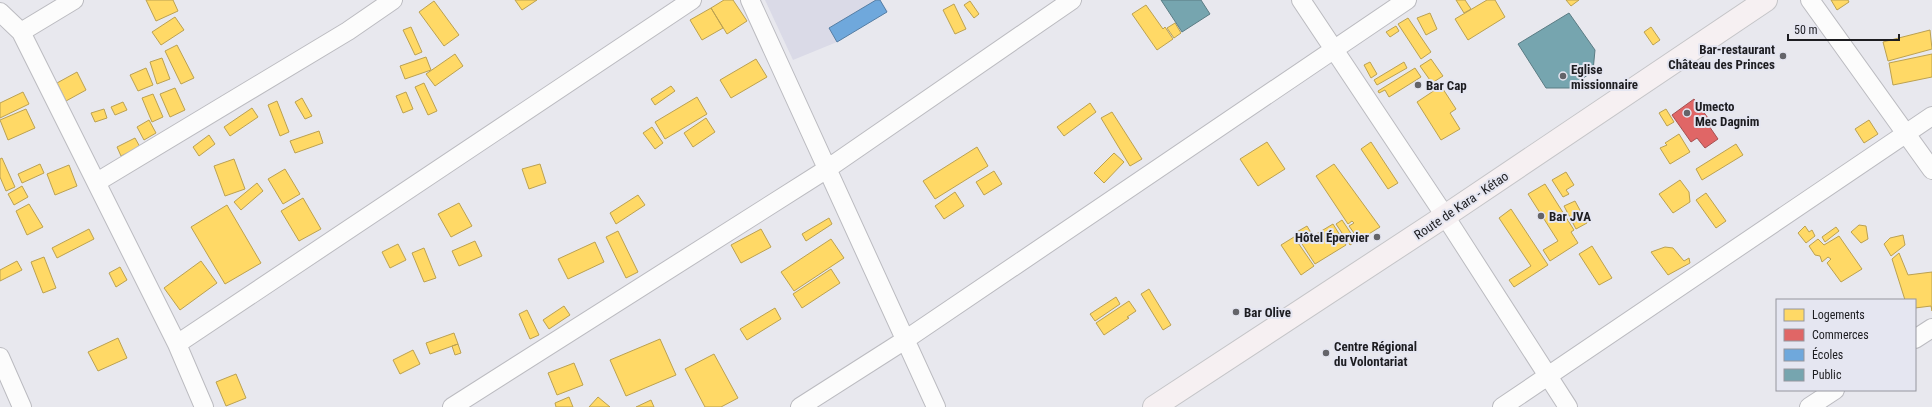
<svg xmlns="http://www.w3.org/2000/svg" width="1932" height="407" viewBox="0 0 1932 407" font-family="'Roboto Condensed',sans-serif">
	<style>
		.built { fill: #dadae7 }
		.homes { fill: #ffd966; stroke: #bba151 }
		.shops { fill: #e06666; stroke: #a65051 }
		.schools { fill: #6fa8dc; stroke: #567ea4 }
		.public { fill: #76a5af; stroke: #5b7c84 }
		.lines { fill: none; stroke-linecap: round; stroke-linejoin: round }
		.street-casing { stroke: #bbbbc0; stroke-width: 20 }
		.primary-casing { stroke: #c5c5c8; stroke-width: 24 }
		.street { stroke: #fcfcfc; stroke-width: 18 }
		.primary { stroke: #f6f0f2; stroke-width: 22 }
		.poi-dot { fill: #646469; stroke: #e5e6f1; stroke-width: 1.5 }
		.labels { text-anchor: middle; stroke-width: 4; stroke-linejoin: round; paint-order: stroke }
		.poi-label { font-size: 13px; font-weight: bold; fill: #1d1d21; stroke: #e5e6f1; text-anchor: start }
		.street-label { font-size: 13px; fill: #1d1d21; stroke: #e5e6f1 }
	</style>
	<rect width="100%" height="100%" fill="#e8e8ee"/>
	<path class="built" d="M765 0H880L888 11 837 42 793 60Z"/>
	<path class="homes" d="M146 0H173L178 11 156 21Z
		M515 0H537L522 10Z
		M724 0H733L747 21 727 34 711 8Z
		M1456 0H1465L1471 9 1464 13Z
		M1487 0H1495L1505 17 1468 40 1455 19Z
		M1566 0H1579L1571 6Z
		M1831 0H1848L1849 2 1837 10Z
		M434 1 459 35 444 46 419 12Z
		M970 1 979 14 974 18 964 5Z
		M954 4 966 29 955 34 943 10Z
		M1146 5 1163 29 1165 27 1173 39 1157 50 1132 14Z
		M711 8 723 28 702 40 690 20Z
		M1430 13 1437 29 1426 35 1417 18Z
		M175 17 184 30 161 45 152 32Z
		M1408 18 1431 52 1421 59 1398 24Z
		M1175 23 1181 33 1174 38 1167 28Z
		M1396 26 1399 31 1390 37 1386 32Z
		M411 27 422 52 415 55 403 30Z
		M1651 27 1660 40 1653 45 1644 32Z
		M1930 30 1932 49 1888 61 1883 42Z
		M177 45 194 78 181 84 165 51Z
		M455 54 463 66 435 86 426 74Z
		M1932 54V77L1893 85 1889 63Z
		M426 57 431 70 405 79 400 66Z
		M162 58 170 79 157 84 150 62Z
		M756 59 767 77 731 98 720 80Z
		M1431 59 1443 76 1432 83 1420 66Z
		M1370 62 1377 74 1371 78 1364 65Z
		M1404 62 1407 68 1377 85 1374 80Z
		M146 68 153 85 138 91 130 75Z
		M1415 68 1421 77 1389 97 1385 90 1379 93 1378 91Z
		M77 72 86 90 66 101 57 83Z
		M424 83 437 111 428 115 415 87Z
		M671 86 675 91 655 105 651 99Z
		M1441 86 1456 109 1450 113 1460 129 1441 140 1417 102Z
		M175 88 185 110 170 117 160 94Z
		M23 92 29 104 0 118V103Z
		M406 92 413 109 403 113 396 96Z
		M153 94 163 117 152 122 142 98Z
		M697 97 707 114 665 139 655 122Z
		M302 98 312 116 305 119 295 102Z
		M277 101 289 132 280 136 268 105Z
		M123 102 127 110 115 115 111 107Z
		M1090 103 1096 112 1064 136 1057 127Z
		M252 108 258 117 230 136 224 127Z
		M26 109 35 128 8 140 0 120Z
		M104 109 107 118 95 122 91 113Z
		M1666 109 1674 122 1667 126 1659 113Z
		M1112 112 1142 159 1130 166 1101 118Z
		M706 118 715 132 693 147 684 133Z
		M149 120 156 133 144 140 137 127Z
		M1869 120 1878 134 1864 143 1855 129Z
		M652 127 663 143 655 149 643 133Z
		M319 131 323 143 295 153 290 141Z
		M1679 134 1690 152 1670 164 1660 148 1667 145 1665 143Z
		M209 135 215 144 199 156 193 147Z
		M135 138 140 147 121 156 117 147Z
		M1267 142 1285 169 1258 186 1240 159Z
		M1371 142 1398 183 1388 189 1361 149Z
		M1736 144 1743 155 1702 180 1696 169Z
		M977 147 988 166 935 199 923 181Z
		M1114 153 1124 162 1104 183 1094 173Z
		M2 158 15 187 6 191 0 177V159Z
		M234 159 245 189 225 196 214 166Z
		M40 164 44 173 22 183 18 174Z
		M540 164 546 183 529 189 522 169Z
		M1334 164 1380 227 1359 240 1349 226 1354 223 1352 221 1348 224 1316 176Z
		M69 165 77 186 55 195 47 174Z
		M285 169 300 194 283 204 268 179Z
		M994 171 1002 184 984 195 976 182Z
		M1566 172 1574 185 1566 190 1569 194 1563 197 1552 180Z
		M1680 180 1689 192 1690 202 1673 213 1659 194Z
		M257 183 263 191 241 210 234 202Z
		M1545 184 1574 230 1571 232 1578 243 1550 261 1543 250 1558 241 1528 194Z
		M22 186 28 197 14 205 8 194Z
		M955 192 964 206 944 219 935 206Z
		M1706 193 1726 221 1716 228 1696 200Z
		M638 195 645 205 616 224 610 213Z
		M303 198 321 229 299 241 281 211Z
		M1575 201 1587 223 1576 229 1564 206Z
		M459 203 472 226 451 237 438 214Z
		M29 204 43 227 27 235 16 211Z
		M227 205 261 263 225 284 191 227Z
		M1511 209 1548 265 1514 287 1509 280 1531 266 1499 218Z
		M829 218 832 224 806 241 802 234Z
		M1342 220 1356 241 1350 245 1336 224Z
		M1333 224 1346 245 1315 264 1295 233 1307 226 1313 236Z
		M1859 225 1866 226 1868 239 1861 243 1851 232Z
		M1805 226 1809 232 1812 230 1815 236 1806 243 1798 233Z
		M1836 227 1839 231 1825 242 1822 237Z
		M89 229 94 239 57 258 52 248Z
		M761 229 771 247 741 263 731 245Z
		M618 231 638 272 626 278 606 237Z
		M1903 235 1905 245 1891 256 1884 244 1890 238Z
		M1839 236 1862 269 1841 282 1827 263 1831 259 1828 257 1822 262 1820 256 1815 255 1809 246 1818 239 1824 245Z
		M1294 237 1314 266 1301 275 1281 245Z
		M831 239 844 258 794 291 781 272Z
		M475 241 482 256 459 266 452 251Z
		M595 242 604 262 568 279 558 259Z
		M398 244 406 260 390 268 382 252Z
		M1592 246 1612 278 1599 285 1579 254Z
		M1665 247 1673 248 1684 261 1689 258 1690 263 1668 275 1651 252Z
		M424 248 436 278 424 282 412 253Z
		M1899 253 1908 275 1932 272V311L1931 306 1915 308V300H1905L1892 259Z
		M44 257 56 288 43 293 31 262Z
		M17 261 22 270 0 281V270Z
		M201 261 217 283 180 310 164 288Z
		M120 267 127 280 116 287 109 273Z
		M831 269 840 283 802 308 793 294Z
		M1149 289 1171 325 1163 330 1141 294Z
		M1116 297 1120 304 1095 321 1090 314Z
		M1129 301 1136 311 1127 317 1129 318 1104 335 1096 323Z
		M564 306 570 315 549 329 543 320Z
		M775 308 781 319 747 340 740 329Z
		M527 310 539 335 530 339 519 314Z
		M454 333 458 344 430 354 426 343Z
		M118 338 127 358 98 371 88 352Z
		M660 339 676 375 626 396 610 360Z
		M458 344 461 353 455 355 452 346Z
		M413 350 420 364 400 374 393 360Z
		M714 354 738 398 721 407H705L685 369Z
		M574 363 583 385 557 395 548 373Z
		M236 374 246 398 226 406 216 382Z
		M569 397 573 407H556L555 403Z
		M598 397 610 407H589Z
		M651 400 654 407H636Z"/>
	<path class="shops" d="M1694 99 1708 118 1705 120 1718 139 1705 148 1697 138 1691 142 1672 115Z"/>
	<path class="schools" d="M876 0H880L887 12 837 42 829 28Z"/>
	<path class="public" d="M1161 0H1201L1210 14 1182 32Z
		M1569 13 1595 50 1593 71 1570 88H1546L1518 44Z"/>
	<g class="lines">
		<defs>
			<path id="street" d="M750 0 936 407
				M1301 0 1445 216 1568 407
				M1810 0 1932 170
				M0 12 21 32 74 0
				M21 32 177 344 204 407
				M97 182 348 31 393 0
				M1915 339 1932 328
				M177 344 692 0
				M0 357 22 407
				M452 407 827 169 1072 0
				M800 407 905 340 1407 0
				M1502 407 1932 116
				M1809 407 1835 390"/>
			<path id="primary" d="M1154 407 1445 216 1766 0"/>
		</defs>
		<use href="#street" class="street-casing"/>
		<use href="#primary" class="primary-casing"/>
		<use href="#street" class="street"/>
		<use href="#primary" class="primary"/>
	</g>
	<g class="poi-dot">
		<circle cx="1783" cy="56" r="4"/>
		<circle cx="1563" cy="76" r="4"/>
		<circle cx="1418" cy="85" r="4"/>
		<circle cx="1687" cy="113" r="4"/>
		<circle cx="1541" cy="216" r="4"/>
		<circle cx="1377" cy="237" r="4"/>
		<circle cx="1236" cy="312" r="4"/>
		<circle cx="1326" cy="353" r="4"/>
	</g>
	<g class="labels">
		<g class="poi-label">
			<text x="1775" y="54" text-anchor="end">Bar-restaurant<tspan x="1775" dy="15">Château des Princes</tspan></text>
			<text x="1571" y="74">Eglise<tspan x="1571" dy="15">missionnaire</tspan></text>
			<text x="1426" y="90">Bar Cap</text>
			<text x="1695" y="111">Umecto<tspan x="1695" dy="15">Mec Dagnim</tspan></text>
			<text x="1549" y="221">Bar JVA</text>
			<text x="1369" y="242" text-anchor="end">Hôtel Épervier</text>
			<text x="1244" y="317">Bar Olive</text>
			<text x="1334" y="351">Centre Régional<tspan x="1334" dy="15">du Volontariat</tspan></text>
		</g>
		<g class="street-label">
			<text transform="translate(1461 205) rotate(-34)" y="5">Route de Kara - Kétao</text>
		</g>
	</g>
	<rect x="1776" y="299" width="140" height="92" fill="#e5e6f1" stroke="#95969e"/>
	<rect x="1784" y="309" width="20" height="12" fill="#ffd966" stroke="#95969e"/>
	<text x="1812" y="319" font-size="12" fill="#1d1d21">Logements</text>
	<rect x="1784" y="329" width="20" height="12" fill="#e06666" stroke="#95969e"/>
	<text x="1812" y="339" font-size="12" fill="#1d1d21">Commerces</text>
	<rect x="1784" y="349" width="20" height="12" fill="#6fa8dc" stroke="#95969e"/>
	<text x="1812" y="359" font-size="12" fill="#1d1d21">Écoles</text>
	<rect x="1784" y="369" width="20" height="12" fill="#76a5af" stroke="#95969e"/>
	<text x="1812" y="379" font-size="12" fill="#1d1d21">Public</text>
	<path d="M1788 34v6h111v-6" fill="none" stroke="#1d1d21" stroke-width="2"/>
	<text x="1794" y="34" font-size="12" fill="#1d1d21" stroke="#e5e6f1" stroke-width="3" paint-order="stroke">50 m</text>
</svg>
